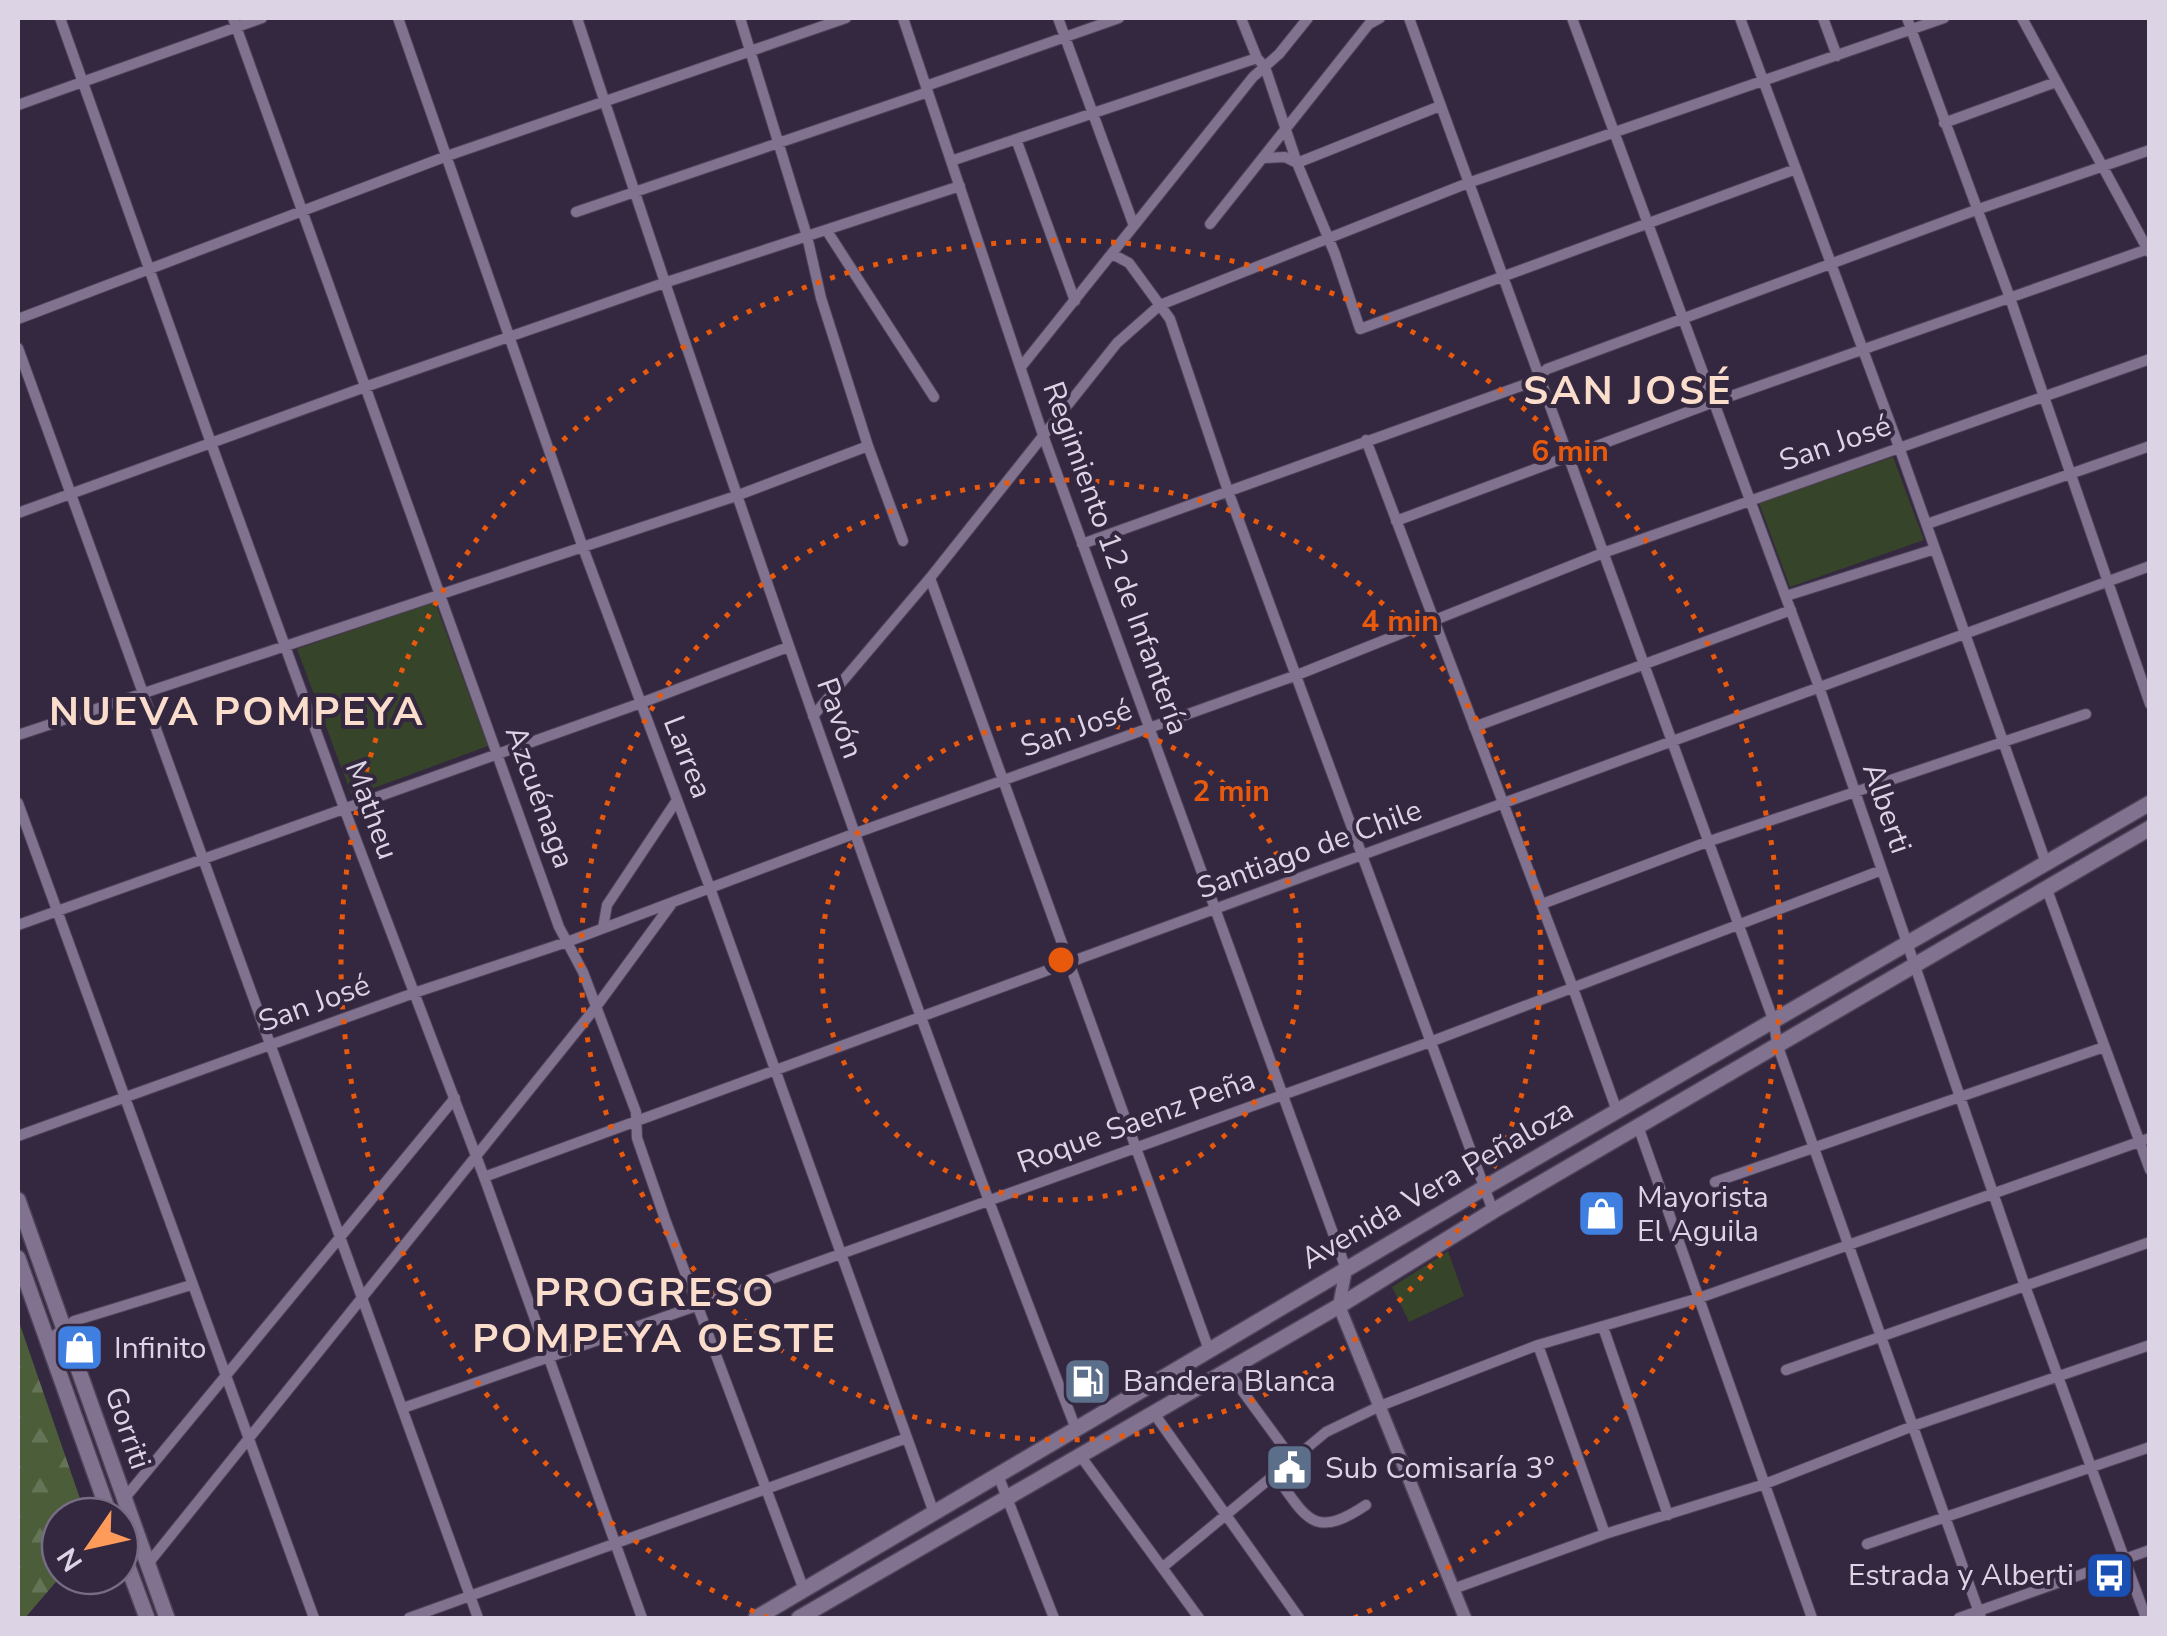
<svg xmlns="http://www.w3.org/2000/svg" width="2167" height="1636" viewBox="0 0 2167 1636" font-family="'Nunito Sans',sans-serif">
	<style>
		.forest { fill: url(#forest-firs) }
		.green { fill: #364429 }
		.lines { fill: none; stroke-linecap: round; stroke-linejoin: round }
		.minor-casing { stroke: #4e4258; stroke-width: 12 }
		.tertiary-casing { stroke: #4e4258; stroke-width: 15 }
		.secondary-casing { stroke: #4e4258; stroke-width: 18 }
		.minor { stroke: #81728f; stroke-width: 10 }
		.tertiary { stroke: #81728f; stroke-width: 12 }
		.secondary { stroke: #81728f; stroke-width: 15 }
		.ring { fill: none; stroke: #e8590c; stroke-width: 5; stroke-dasharray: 5 10 }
		.labels { text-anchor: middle; stroke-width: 8; stroke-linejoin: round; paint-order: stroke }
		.street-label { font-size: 30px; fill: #dcd4e5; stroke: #342740 }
		.poi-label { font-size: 30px; fill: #dcd4e5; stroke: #342740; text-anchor: start }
		.district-label { font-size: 40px; font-weight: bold; letter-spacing: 2.5px; fill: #fbddcc; stroke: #342740 }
		.centre { fill: #e8590c; stroke: #342740; stroke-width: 5 }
		.ring-label { font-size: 30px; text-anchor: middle; font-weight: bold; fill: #e8590c; stroke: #342740; stroke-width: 8; stroke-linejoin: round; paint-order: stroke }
	</style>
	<defs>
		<pattern id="forest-firs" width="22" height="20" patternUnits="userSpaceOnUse" patternTransform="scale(2.5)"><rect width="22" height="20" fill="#4b5e39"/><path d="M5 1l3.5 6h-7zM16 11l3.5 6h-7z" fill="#647456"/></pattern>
	</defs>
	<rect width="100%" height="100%" fill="#342740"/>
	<path class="forest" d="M18 1319 86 1516H60L61 1576 25 1618H18Z"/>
	<path class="green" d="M1893 457 1924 540 1790 587 1759 503Z
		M435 602 488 746 352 796 297 649Z
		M1448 1251 1464 1296 1409 1322 1392 1287Z"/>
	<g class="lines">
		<defs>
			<path id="minor" d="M60 18 211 443 344 808 484 1177 642 1618
				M233 18 559 927 583 972 636 1112 637 1138 665 1219 804 1590
				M398 18 582 545 710 888 934 1513
				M577 18C733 491 895 964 1076 1429
				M740 18 807 236 821 298 868 446 903 541
				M903 18 1044 438 1346 1269
				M1058 18 1134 226
				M1241 18 1257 58
				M1409 18 1774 1022 1777 1044 1981 1618
				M1572 18 1819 687 2025 1286 2146 1618
				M1740 18 1899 447 2046 863
				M1823 18 1837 56
				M1907 18 2010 298 2150 704
				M2022 18 2149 252
				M926 86 1119 18
				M18 105 262 18
				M1944 123 2056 82
				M1016 139 1075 301
				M1264 158 1285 157 1297 163 1440 106
				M951 161 1257 58 1265 67 1297 163 1335 254 1360 329 1796 169
				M576 212 928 92
				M1210 224 1369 24 1380 18
				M827 231 934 397
				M1112 254 1129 263 1170 319 1228 491 1493 1211
				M18 319 447 156 846 18
				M18 348 478 1618
				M1021 367 1253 77 1279 54 1308 18
				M1366 440 1573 988 1617 1111
				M18 513 365 387 664 283 960 186
				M1396 521 1714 402 2148 249
				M1927 524 2150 446
				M1082 544 1532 382 1547 369 1976 210 2150 150
				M930 578 1209 1350
				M1786 596 1935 549
				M813 716 930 578 1117 343 1160 305 1468 183 1944 18
				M1474 727 1791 610
				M18 735 736 496 868 446
				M18 803 314 1618
				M2046 887 2150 1170
				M1542 904 1707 842 2086 714
				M18 925 641 703 788 647
				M603 928 607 905 677 800
				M1638 1126 1812 1618
				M18 1136 414 993 567 942 856 833 1297 675 1603 553 2150 359
				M484 1177 2150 566
				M1715 1182 2104 1047
				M1603 1327 1668 1515
				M47 1341 74 1321 191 1285
				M1538 1345 1605 1534
				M1227 1370 1293 1460
				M1786 1370 2150 1242
				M403 1408 696 1306 1430 1042 1882 870
				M1153 1412 1299 1618
				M1079 1454 1199 1618
				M998 1475 1054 1618
				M1276 1476C1307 1519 1314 1540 1366 1505
				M124 1499 455 1098
				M1867 1544 2150 1447
				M147 1565 596 1007 673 902
				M1163 1567 1326 1432 1380 1406 1538 1345 1699 1298 2150 1138
				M1453 1589 1605 1534 1765 1484 1913 1426 2150 1345
				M409 1618 907 1438
				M1959 1618 2150 1550"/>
			<path id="tertiary" d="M1346 1269 1339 1306 1465 1618"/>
			<path id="secondary" d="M18 1200 167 1618
				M18 1258 110 1516
				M120 1545 147 1618
				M756 1618 1484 1188 2150 803
				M799 1618 1339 1306 1493 1211 2150 828"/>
		</defs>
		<use href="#minor" class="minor-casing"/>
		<use href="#tertiary" class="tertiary-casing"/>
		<use href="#secondary" class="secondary-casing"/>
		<use href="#minor" class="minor"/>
		<use href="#tertiary" class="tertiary"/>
		<use href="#secondary" class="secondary"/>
	</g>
	<g class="ring">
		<circle cx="1061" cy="960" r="240"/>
		<circle cx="1061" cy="960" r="480"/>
		<path d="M768 1618A720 720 0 1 1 1354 1618"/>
	</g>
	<defs>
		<symbol id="shop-square" viewBox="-11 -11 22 22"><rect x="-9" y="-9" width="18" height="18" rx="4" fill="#3f7fe0" stroke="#342740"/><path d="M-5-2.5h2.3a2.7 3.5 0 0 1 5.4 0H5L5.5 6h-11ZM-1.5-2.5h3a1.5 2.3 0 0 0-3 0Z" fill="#fff"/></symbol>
		<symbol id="fuel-square" viewBox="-11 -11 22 22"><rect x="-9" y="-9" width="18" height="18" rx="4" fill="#5c6f8a" stroke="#342740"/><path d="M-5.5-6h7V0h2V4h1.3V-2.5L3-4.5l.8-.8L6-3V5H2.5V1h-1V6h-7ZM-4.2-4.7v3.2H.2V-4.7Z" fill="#fff"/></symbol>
		<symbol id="civic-square" viewBox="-11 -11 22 22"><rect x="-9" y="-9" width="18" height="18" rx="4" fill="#5c6f8a" stroke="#342740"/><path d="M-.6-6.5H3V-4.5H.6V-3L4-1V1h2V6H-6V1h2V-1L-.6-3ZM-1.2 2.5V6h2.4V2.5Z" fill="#fff"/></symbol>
		<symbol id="bus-square" viewBox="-11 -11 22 22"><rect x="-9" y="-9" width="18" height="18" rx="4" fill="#1a4fb4" stroke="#342740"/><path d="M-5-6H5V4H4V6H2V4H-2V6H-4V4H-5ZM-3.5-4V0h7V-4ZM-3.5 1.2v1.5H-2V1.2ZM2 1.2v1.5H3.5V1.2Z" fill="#fff"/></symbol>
	</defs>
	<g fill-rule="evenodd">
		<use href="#shop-square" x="1574" y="1186" width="55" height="55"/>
		<use href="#shop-square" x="52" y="1320" width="55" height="55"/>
		<use href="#fuel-square" x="1060" y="1354" width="55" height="55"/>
		<use href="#civic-square" x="1262" y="1440" width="55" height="55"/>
		<use href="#bus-square" x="2082" y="1548" width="55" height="55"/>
	</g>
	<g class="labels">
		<g class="street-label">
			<text transform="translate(1835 443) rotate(-19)" y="10">San José</text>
			<text transform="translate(1116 558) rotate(70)" y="10">Regimiento 12 de Infantería</text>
			<text transform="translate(840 718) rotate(70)" y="10">Pavón</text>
			<text transform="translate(1076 728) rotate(-20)" y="10">San José</text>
			<text transform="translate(688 757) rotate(69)" y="10">Larrea</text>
			<text transform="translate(540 797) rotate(70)" y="10">Azcuénaga</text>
			<text transform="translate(1887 808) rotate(71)" y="10">Alberti</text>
			<text transform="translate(372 810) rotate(70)" y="10">Matheu</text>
			<text transform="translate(1309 849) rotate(-20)" y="10">Santiago de Chile</text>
			<text transform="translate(314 1003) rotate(-20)" y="10">San José</text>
			<text transform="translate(1136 1121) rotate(-20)" y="10">Roque Saenz Peña</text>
			<text transform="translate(1437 1184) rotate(-30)" y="10">Avenida Vera Peñaloza</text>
			<text transform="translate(128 1428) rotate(71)" y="10">Gorriti</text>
		</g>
		<g class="poi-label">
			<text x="1637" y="1207">Mayorista<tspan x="1637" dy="34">El Aguila</tspan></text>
			<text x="114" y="1358">Infinito</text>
			<text x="1123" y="1391">Bandera Blanca</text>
			<text x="1325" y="1478">Sub Comisaría 3°</text>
			<text x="2074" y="1585" text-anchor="end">Estrada y Alberti</text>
		</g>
		<g class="district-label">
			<text x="1628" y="404">SAN JOSÉ</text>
			<text x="237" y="725">NUEVA POMPEYA</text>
			<text x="655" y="1306">PROGRESO<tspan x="655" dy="46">POMPEYA OESTE</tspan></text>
		</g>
	</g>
	<circle cx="1061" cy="960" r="15" class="centre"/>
	<g class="ring-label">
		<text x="1570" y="461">6 min</text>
		<text x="1400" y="631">4 min</text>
		<text x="1231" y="801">2 min</text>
	</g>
	<rect width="2167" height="1636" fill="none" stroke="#dcd4e5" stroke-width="40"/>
	<g transform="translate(90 1546) rotate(236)"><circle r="48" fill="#342740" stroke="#776c82" stroke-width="2.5"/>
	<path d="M0-8L18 38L0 25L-18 38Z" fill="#ff9b5a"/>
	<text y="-15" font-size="28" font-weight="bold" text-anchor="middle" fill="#dcd4e5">N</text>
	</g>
</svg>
